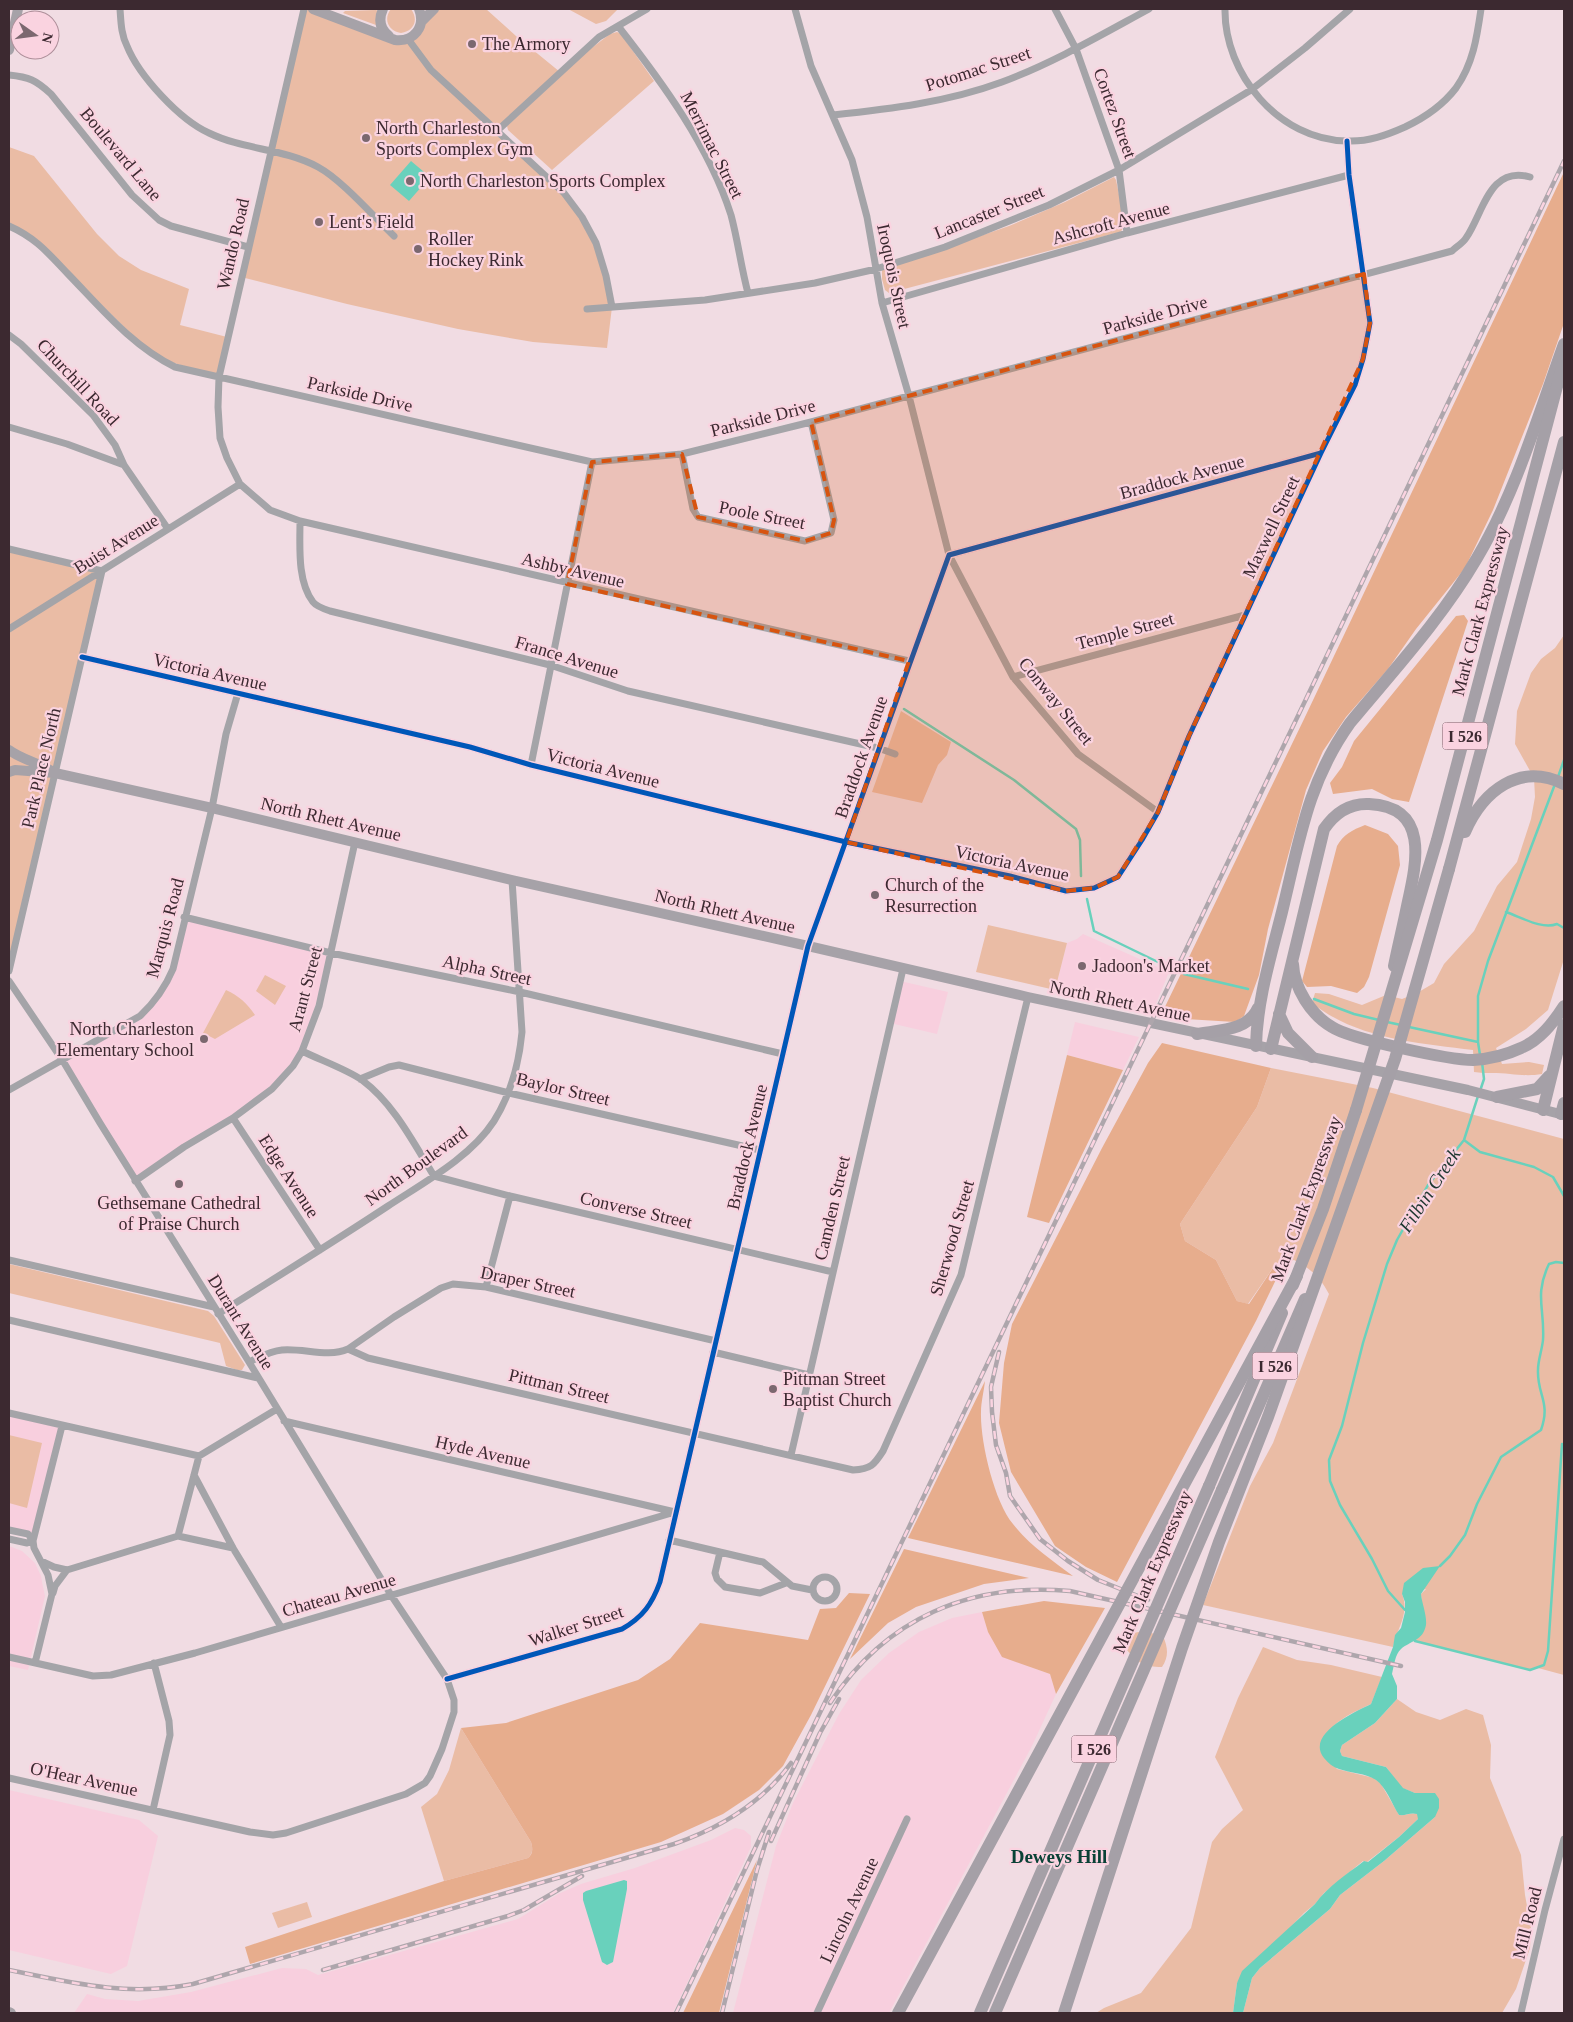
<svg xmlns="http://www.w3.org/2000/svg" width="1573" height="2022" viewBox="0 0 1573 2022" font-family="'Times New Roman',serif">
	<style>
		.built { fill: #f8cfde }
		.green { fill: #eabca5 }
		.forest { fill: #e7ad8d }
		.water { fill: #69d1bc }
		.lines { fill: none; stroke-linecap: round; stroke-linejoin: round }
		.stream { stroke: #69d1bc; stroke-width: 2.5 }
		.street { stroke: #a4a4a8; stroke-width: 7 }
		.secondary { stroke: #a6a2a8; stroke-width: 10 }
		.highway { stroke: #a5a0a7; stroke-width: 12 }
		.rail-casing { stroke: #aea6ac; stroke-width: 4.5 }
		.rail { stroke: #fad3e0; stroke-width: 2.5; stroke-dasharray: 8; stroke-linecap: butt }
		.highway-bridge { stroke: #a5a0a7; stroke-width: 12 }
		.cycleway-casing { stroke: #fad3e0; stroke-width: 8 }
		.cycleway { stroke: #0057b8; stroke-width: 5 }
		.marked { fill: #d75410; fill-opacity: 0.2; stroke: #d75410; stroke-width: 4; stroke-dasharray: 10 6; stroke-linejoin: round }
		.poi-dot { fill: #7b686f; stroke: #fad3e0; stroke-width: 2 }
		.labels { text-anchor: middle; stroke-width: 4.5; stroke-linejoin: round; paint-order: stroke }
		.shield { fill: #fad3e0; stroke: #755c65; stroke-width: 1 }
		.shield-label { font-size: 16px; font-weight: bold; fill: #3c2930 }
		.poi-label { font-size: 18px; fill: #3c2930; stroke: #fad3e0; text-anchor: start }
		.street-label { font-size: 18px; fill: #3c2930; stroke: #fad3e0 }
		.water-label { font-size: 19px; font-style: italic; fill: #203831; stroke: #fad3e0 }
		.neighbourhood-label { font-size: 19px; font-weight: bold; fill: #094236; stroke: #fad3e0 }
	</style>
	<rect width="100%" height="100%" fill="#f1dce3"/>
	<path class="built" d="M184 917 331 953 302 1051 272 1089 135 1181 63 1061 140 1016 165 987Z
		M1083 934 1169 972 1152 1013 1055 990 1067 943 1077 939Z
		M900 981 948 992 937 1034 890 1023Z
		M1075 1022 1139 1037 1123 1070 1067 1055Z
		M9 1413 62 1426 33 1541 28 1534 9 1530Z
		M9 1546 22 1551 35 1563 41 1576 43 1587 45 1596 28 1670 9 1666Z
		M982 1612 988 1632 1030 1667 1050 1674 1056 1694 1032 1746 889 2013H733L776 1846 793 1803 839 1714 861 1680 889 1653 919 1632 952 1618Z
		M9 1790 139 1820 158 1836 127 1966 111 1974 9 1950Z
		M735 1828 744 1830 751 1836V1847L673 2013H74L87 1994 105 1999 138 2001 191 1992 282 1968 306 1969 318 1975 518 1919 558 1894 581 1884 635 1868 711 1840Z"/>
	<path class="green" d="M304 9H313L402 40 434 9H486L516 36 560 72 498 130 564 193 596 243 612 307 607 348 533 342 458 329 347 304 241 277Z
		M391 9H411C419 20 414 31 401 33 388 31 383 19 391 9Z
		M568 9H618L606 21 596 24Z
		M376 10 378 11 376 25 343 13 345 11Z
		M617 32 621 34 654 81 552 170 508 130 507 126 589 50 610 34Z
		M9 147 34 156 97 234 119 256 141 270 189 289 180 325 227 337 219 377 155 357 33 238 9 226Z
		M1114 177 1116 180 1124 219 1122 230 1120 232 889 293 885 290 882 279V270L1009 226 1065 202Z
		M9 549 102 571 9 971Z
		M1564 635V959L1548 1010 1526 1029 1496 1048 1502 1064 1529 1062 1544 1065 1542 1074C1530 1076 1521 1075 1510 1074 1498 1072 1486 1074 1474 1072L1473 1050C1418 1043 1357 1039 1312 1003L1315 993 1329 994 1362 1005 1386 995 1402 999 1417 993 1434 983 1444 964 1474 931 1497 886 1517 862 1531 819 1535 797 1534 778 1515 744 1517 711 1531 673 1541 659 1555 648Z
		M901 711 951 742 947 755 938 765 922 803 872 792Z
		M988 925 1067 943 1055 990 976 972Z
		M265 975 286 986 275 1005 256 991Z
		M226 990C239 996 247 1003 255 1015L215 1039 203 1033Z
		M1271 1068 1373 1088 1564 1139V1675L1538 1668 1530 1670 1415 1641C1431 1622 1422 1616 1421 1594L1426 1589 1402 1594C1410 1614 1397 1628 1393 1647L1203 1605 1250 1486 1273 1443 1329 1294C1320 1277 1311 1269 1294 1260L1275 1265 1248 1304 1237 1301 1216 1260 1185 1241 1180 1224 1257 1107Z
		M9 1264 208 1311 214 1316 245 1365 242 1370H237L226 1366 220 1343 9 1293Z
		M9 1435 42 1443 27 1508 9 1503Z
		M1143 1631 1163 1636C1168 1648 1169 1656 1162 1667 1144 1667 1138 1663 1126 1649L1129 1634Z
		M1263 1647 1297 1660 1331 1665 1382 1677 1371 1704C1348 1715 1330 1722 1321 1746L1337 1769 1374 1778 1381 1784 1399 1815C1406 1816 1410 1812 1418 1814V1819L1399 1837 1367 1862 1363 1861 1324 1893 1315 1904 1304 1913 1237 1983 1233 2013H1096L1104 2008 1141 1993 1191 1928 1212 1842 1222 1829 1243 1810 1215 1757 1238 1698Z
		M1397 1699 1416 1712 1440 1720 1466 1709 1483 1715 1491 1745 1490 1778 1521 1855 1525 1895 1531 1928 1530 1948 1516 1989 1502 2013H1243L1252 1978 1260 1968 1330 1909 1340 1895 1384 1861 1435 1817V1793H1415L1402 1788 1386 1767 1342 1756 1340 1751 1342 1745 1375 1723Z
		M461 1728 531 1842C533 1849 533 1853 528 1858L444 1881 421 1807 437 1794 449 1770Z
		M307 1902 312 1917 278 1928 272 1913Z"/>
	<path class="forest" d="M1564 172V323L1543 384 1493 510 1465 568 1416 629 1388 669 1346 717 1323 751 1306 790 1268 929 1259 975 1244 1016 1235 1022 1169 1018 1162 1013 1305 717Z
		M1464 615 1468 621 1409 802 1392 799 1372 789 1333 794 1330 783 1342 767 1354 741 1456 616Z
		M1365 825 1388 834 1398 846 1400 865 1369 977 1364 987 1357 993 1331 986 1307 987 1302 981 1337 846C1343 835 1352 830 1365 825Z
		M1162 1043 1271 1068 1257 1107 1180 1224 1185 1241 1216 1260 1237 1301 1249 1304 1275 1265 1284 1263 1256 1321 1117 1582 1086 1567 1055 1546 1011 1472 999 1423 1004 1363 1012 1324 1102 1148 1148 1063Z
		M1067 1055 1123 1070 1049 1223 1027 1217Z
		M985 1381C984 1391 981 1402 981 1412 980 1441 994 1501 1013 1524 1029 1545 1053 1561 1073 1576L908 1538Z
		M904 1549 1029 1578 984 1584 916 1607 888 1623 850 1659Z
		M849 1593 870 1594 811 1715 783 1766 759 1790 723 1814 661 1842 250 1964 245 1947 444 1881 528 1858C533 1854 533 1849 531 1842L461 1728 506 1723 638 1680 670 1659 700 1623 808 1640 820 1609 836 1608Z
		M1044 1601 1105 1608 1056 1694 1050 1674 1002 1657 988 1632 982 1612Z
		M757 1860 719 2013H683Z"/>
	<path class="water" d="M411 161 430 177 409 201 390 185Z
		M1440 1566 1421 1594C1422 1604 1427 1615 1426 1625 1423 1641 1410 1641 1401 1649 1395 1654 1394 1666 1392 1674L1397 1686V1699L1375 1723 1342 1745 1340 1751 1342 1756 1386 1767 1403 1788 1415 1793H1435L1439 1799V1808L1435 1817 1384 1861 1340 1895 1330 1909 1260 1968 1252 1978 1243 2013H1233L1237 1983 1242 1971 1315 1904C1328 1886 1346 1875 1364 1861L1368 1862 1399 1837 1418 1819 1417 1814C1410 1812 1406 1816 1399 1815 1392 1804 1386 1787 1376 1780 1366 1773 1350 1773 1339 1769 1333 1767 1328 1763 1324 1758 1305 1734 1355 1712 1371 1704L1393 1647 1395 1635 1401 1628 1405 1612V1602L1402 1594 1404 1583 1423 1568Z
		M624 1880 627 1881V1889L613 1962 607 1965 602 1962 583 1900V1893L586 1891Z"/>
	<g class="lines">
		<path class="stream" d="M904 709 1014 780 1076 829 1080 840 1081 876
			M1558 777 1564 760
			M1087 899 1094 931 1160 963
			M1506 912C1521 917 1542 930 1557 924L1564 928
			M1184 974 1248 989
			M1314 999 1354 1014 1379 1020
			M1387 1022 1401 1025
			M1409 1027 1478 1042
			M1480 1055 1478 1042V996L1488 961 1555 784
			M1480 1091 1484 1079 1482 1062
			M1464 1140 1480 1152 1534 1167 1553 1177 1564 1196
			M1440 1566 1450 1556 1465 1535 1477 1504 1501 1457 1541 1430C1551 1402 1537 1395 1538 1370 1538 1360 1542 1350 1543 1340 1545 1309 1534 1295 1549 1264L1556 1262 1564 1263
			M1405 1610 1388 1591 1372 1559 1340 1505 1330 1481 1329 1460 1342 1426 1363 1343 1387 1264 1397 1240 1428 1185 1464 1140 1478 1096
			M1415 1641 1530 1670 1544 1665 1548 1651 1562 1444"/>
		<path class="street" d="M120 9C121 22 121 34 127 46 139 76 180 120 209 133 244 150 282 148 318 167 342 180 374 217 394 236
			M304 9 219 377 218 407 220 438 227 458 240 484 270 510 300 521 909 661
			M795 9 811 66 852 160 867 217 882 303 909 396 949 555 1013 677 1078 754 1158 812
			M1055 9 1076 49 1119 170 1127 233
			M1225 9C1224 74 1279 140 1347 141 1368 142 1387 135 1405 127 1424 118 1443 105 1456 88 1473 64 1477 37 1481 9
			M618 26C662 82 709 146 731 215 738 241 741 267 748 293
			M408 39 431 70 564 193 582 217 596 243 606 276 612 307
			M9 75C29 77 36 80 51 94L132 195 159 220 171 226 248 247
			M833 115C890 109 948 102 1002 82 1053 63 1101 35 1149 9
			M498 130 599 37 647 9
			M9 226C36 238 48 253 68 274 101 308 132 346 175 367L592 462 682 454 811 422 1452 251C1456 247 1463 243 1466 238 1483 214 1489 165 1530 177
			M882 303 1127 233 1349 175
			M587 309 705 300 815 283 876 269 945 247 1049 205 1119 170 1251 90 1305 48 1350 9
			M9 335 21 344 93 415 115 445 124 465 168 529
			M9 427 67 444 124 465
			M682 454 693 509 698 517 805 541 831 533 834 520 811 422
			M300 521C300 546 297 581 313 602 316 606 324 609 330 611L550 665 628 691 878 748 895 754
			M9 549 102 571 9 971
			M9 629 240 484
			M82 657 470 747 531 765 846 842 1010 876 1066 891 1094 888 1118 877 1142 840 1158 812 1189 736 1321 453 1355 385 1363 359 1370 323 1349 175 1347 141
			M1013 677 1245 615
			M531 765 592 462
			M184 917 331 953 520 992 783 1054
			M9 981 63 1061 100 1123 249 1362 391 1595 447 1679 454 1700V1712L442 1749 430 1776 425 1783 406 1794 286 1833 273 1835 250 1832 9 1778
			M302 1051C320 1060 346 1069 362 1080 394 1104 413 1142 434 1176L510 1196 833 1272
			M360 1079 389 1067 399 1065 509 1093 760 1150
			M9 1090 140 1016C155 1002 165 988 173 969L212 808 226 734 238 693
			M233 1118 320 1250
			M135 1181 184 1147 233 1118 272 1089 293 1066 302 1051 319 1006 355 842
			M9 1260 214 1307
			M486 1287 510 1196
			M218 1314C275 1278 332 1243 388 1206 423 1183 471 1157 494 1121 511 1094 519 1064 522 1032L512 880
			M9 1320 258 1378
			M348 1349 394 1317 441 1288 453 1284 486 1287 716 1341
			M713 1352 809 1375
			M249 1362C260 1357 270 1351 282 1350 304 1348 328 1358 348 1349L368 1358 853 1470C871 1469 874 1465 883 1451L961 1275 1028 997
			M9 1413 199 1456 277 1409
			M284 1421 675 1512
			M791 1455 903 969
			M194 1475 233 1548 281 1627
			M9 1530 28 1534 33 1541 27 1543 9 1539
			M178 1536 199 1456
			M669 1540 758 1561 763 1562 792 1586 812 1590
			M720 1552 715 1573 717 1579 725 1587 760 1593 786 1583
			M41 1561 54 1567 67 1570 178 1536 233 1548
			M813 1589a12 12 0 1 1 24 0a12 12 0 1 1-24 0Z
			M53 1593 55 1586 67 1570
			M9 1657 93 1676 111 1675 195 1653 675 1512
			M35 1663 52 1594 48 1575 34 1548 33 1541 62 1426
			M447 1679 622 1629C643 1617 652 1604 660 1582L808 946 949 555 1321 453
			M153 1810 170 1735 169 1721 154 1663
			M817 2013 907 1819
			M1521 2013 1545 1910 1564 1839"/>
		<path class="secondary" d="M313 9 395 40C414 42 426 27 419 9
			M383 9C378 20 380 29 389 36
			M422 21 434 9
			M9 50 18 9
			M9 750C21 759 36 762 50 770
			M9 772 15 770 55 773 212 808 512 880 808 946 1028 997 1468 1090 1564 1115
			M9 2012 11 2013"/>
		<path class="highway" d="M1465 832C1483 791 1519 762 1564 784
			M1449 869 1564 442
			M1293 964C1294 988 1311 1015 1332 1027 1350 1039 1450 1060 1473 1060 1489 1059 1506 1055 1521 1048 1540 1040 1553 1023 1564 1006
			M1279 1014 1288 1033 1312 1057
			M1197 1034C1219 1030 1248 1031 1258 1008
			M1256 1046C1257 1000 1271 956 1282 912 1299 843 1307 783 1350 723 1394 670 1442 618 1477 558 1516 492 1538 416 1564 344
			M1271 1049 1324 829C1335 813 1349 803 1369 804 1431 807 1416 865 1407 906 1403 926 1398 946 1394 966
			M1497 1097 1537 1089 1549 1076
			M1543 1110 1564 1025
			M1561 1114 1564 1103
			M1293 1285 1323 1209 1356 1110
			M1209 1486 1282 1313
			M1222 1490 1305 1299"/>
		<defs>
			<path id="rail" d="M999 1352 991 1387 992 1412 996 1445 1006 1473 1010 1496 1040 1539 1068 1561 1098 1580 1148 1600
				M830 1703C886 1618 970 1582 1070 1591L1401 1666
				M771 1841 820 1733 839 1699
				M9 1970C72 1983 128 1997 193 1984L674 1844C720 1828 762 1803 791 1763
				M323 1970 508 1916 524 1910 582 1876
				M676 2013 1564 161
				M722 2013 757 1870 769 1832"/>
		</defs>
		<use href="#rail" class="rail-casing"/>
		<use href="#rail" class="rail"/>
		<path class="highway-bridge" d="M1356 1110 1437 840 1564 360
			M898 2013 1297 1276
			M980 2013 1209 1486
			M995 2013 1222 1490
			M1064 2013 1182 1648 1219 1542 1268 1417 1395 1059 1449 869"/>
		<defs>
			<path id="cycleway" d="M82 657 470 747 531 765 846 842 1010 876 1066 891 1094 888 1118 877 1142 840 1158 812 1189 736 1321 453 1355 385 1363 359 1370 323 1349 175 1347 141
				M447 1679 622 1629C643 1617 652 1604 660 1582L808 946 949 555 1321 453"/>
		</defs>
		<use href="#cycleway" class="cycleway-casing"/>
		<use href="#cycleway" class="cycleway"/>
	</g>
	<path class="marked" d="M1364 274 1370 323 1363 359 1189 736 1158 812 1118 877 1094 888 1066 891 846 842 909 661 567 584 592 462 682 454 698 517 805 541 831 533 834 520 811 422Z"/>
	<g class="poi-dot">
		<circle cx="472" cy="44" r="5"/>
		<circle cx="366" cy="138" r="5"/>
		<circle cx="410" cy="181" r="5"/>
		<circle cx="319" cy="222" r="5"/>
		<circle cx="418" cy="249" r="5"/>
		<circle cx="875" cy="895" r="5"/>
		<circle cx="1082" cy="966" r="5"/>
		<circle cx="204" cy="1039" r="5"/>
		<circle cx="179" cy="1184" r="5"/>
		<circle cx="773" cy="1389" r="5"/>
	</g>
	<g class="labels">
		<g class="shield">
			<rect x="1442.5" y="722.5" width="45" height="27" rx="4"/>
			<rect x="1252.5" y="1352.5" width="45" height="27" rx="4"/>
			<rect x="1071.5" y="1735.5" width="45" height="27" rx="4"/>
		</g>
		<g class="shield-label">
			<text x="1465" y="742">I 526</text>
			<text x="1275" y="1372">I 526</text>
			<text x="1094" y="1755">I 526</text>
		</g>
		<g class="poi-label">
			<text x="482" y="50">The Armory</text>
			<text x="376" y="134">North Charleston<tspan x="376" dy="21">Sports Complex Gym</tspan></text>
			<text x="420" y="187">North Charleston Sports Complex</text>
			<text x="329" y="228">Lent's Field</text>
			<text x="428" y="245">Roller<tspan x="428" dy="21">Hockey Rink</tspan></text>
			<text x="885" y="891">Church of the<tspan x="885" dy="21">Resurrection</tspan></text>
			<text x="1092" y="972">Jadoon's Market</text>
			<text x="194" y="1035" text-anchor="end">North Charleston<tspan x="194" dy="21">Elementary School</tspan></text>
			<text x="179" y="1209" text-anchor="middle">Gethsemane Cathedral<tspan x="179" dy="21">of Praise Church</tspan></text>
			<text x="783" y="1385">Pittman Street<tspan x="783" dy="21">Baptist Church</tspan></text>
		</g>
		<g class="street-label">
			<text transform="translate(978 69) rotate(-18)" y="6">Potomac Street</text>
			<text transform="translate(1115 113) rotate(70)" y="6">Cortez Street</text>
			<text transform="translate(712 145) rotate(63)" y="6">Merrimac Street</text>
			<text transform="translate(121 154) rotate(50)" y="6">Boulevard Lane</text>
			<text transform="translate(989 212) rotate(-22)" y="6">Lancaster Street</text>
			<text transform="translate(1111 223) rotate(-15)" y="6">Ashcroft Avenue</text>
			<text transform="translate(233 244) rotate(-77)" y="6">Wando Road</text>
			<text transform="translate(894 276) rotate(78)" y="6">Iroquois Street</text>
			<text transform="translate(1155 315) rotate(-15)" y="6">Parkside Drive</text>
			<text transform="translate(78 382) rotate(47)" y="6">Churchill Road</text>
			<text transform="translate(360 394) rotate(13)" y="6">Parkside Drive</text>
			<text transform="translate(763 418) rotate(-14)" y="6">Parkside Drive</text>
			<text transform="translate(1182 477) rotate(-15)" y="6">Braddock Avenue</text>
			<text transform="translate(762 515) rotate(11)" y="6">Poole Street</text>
			<text transform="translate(1271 527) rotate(-65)" y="6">Maxwell Street</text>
			<text transform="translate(116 544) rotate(-32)" y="6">Buist Avenue</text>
			<text transform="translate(573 570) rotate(13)" y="6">Ashby Avenue</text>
			<text transform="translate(1480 611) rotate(-75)" y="6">Mark Clark Expressway</text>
			<text transform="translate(1125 631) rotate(-15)" y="6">Temple Street</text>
			<text transform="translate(567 657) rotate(17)" y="6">France Avenue</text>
			<text transform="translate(210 672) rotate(13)" y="6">Victoria Avenue</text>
			<text transform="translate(1056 701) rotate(51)" y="6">Conway Street</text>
			<text transform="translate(861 757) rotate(-71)" y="6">Braddock Avenue</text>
			<text transform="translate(41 768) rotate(-77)" y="6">Park Place North</text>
			<text transform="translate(603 768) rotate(14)" y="6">Victoria Avenue</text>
			<text transform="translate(331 819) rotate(13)" y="6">North Rhett Avenue</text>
			<text transform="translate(1012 863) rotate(12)" y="6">Victoria Avenue</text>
			<text transform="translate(725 911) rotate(13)" y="6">North Rhett Avenue</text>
			<text transform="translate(165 928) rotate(-75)" y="6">Marquis Road</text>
			<text transform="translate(487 970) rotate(12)" y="6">Alpha Street</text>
			<text transform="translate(305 989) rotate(-75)" y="6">Arant Street</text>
			<text transform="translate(1120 1001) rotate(12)" y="6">North Rhett Avenue</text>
			<text transform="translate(563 1089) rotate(13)" y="6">Baylor Street</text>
			<text transform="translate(747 1147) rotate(-77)" y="6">Braddock Avenue</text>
			<text transform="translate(416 1166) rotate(-36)" y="6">North Boulevard</text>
			<text transform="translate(289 1176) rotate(57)" y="6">Edge Avenue</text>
			<text transform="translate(1306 1199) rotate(-70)" y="6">Mark Clark Expressway</text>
			<text transform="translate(832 1208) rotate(-77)" y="6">Camden Street</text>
			<text transform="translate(636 1210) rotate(13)" y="6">Converse Street</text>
			<text transform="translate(952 1238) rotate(-74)" y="6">Sherwood Street</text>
			<text transform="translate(528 1282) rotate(12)" y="6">Draper Street</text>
			<text transform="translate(241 1322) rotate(58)" y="6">Durant Avenue</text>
			<text transform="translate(559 1386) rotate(13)" y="6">Pittman Street</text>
			<text transform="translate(483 1452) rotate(13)" y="6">Hyde Avenue</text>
			<text transform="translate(1152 1572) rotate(-67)" y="6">Mark Clark Expressway</text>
			<text transform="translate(339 1595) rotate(-16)" y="6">Chateau Avenue</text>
			<text transform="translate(576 1626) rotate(-18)" y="6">Walker Street</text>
			<text transform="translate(84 1779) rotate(12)" y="6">O'Hear Avenue</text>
			<text transform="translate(849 1910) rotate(-65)" y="6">Lincoln Avenue</text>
			<text transform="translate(1527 1923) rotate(-76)" y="6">Mill Road</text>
		</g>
		<g class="water-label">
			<text transform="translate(1429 1190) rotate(-57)" y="7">Filbin Creek</text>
		</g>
		<g class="neighbourhood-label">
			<text x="1059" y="1863">Deweys Hill</text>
		</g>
	</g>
	<rect width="1573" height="2022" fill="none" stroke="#3c2930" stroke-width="20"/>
	<g transform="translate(35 35) rotate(104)"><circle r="24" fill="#fad3e0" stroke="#ae8f9a"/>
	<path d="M0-4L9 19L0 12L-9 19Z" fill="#7b686f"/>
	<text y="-8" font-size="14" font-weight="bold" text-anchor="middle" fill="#3c2930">N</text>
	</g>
</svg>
